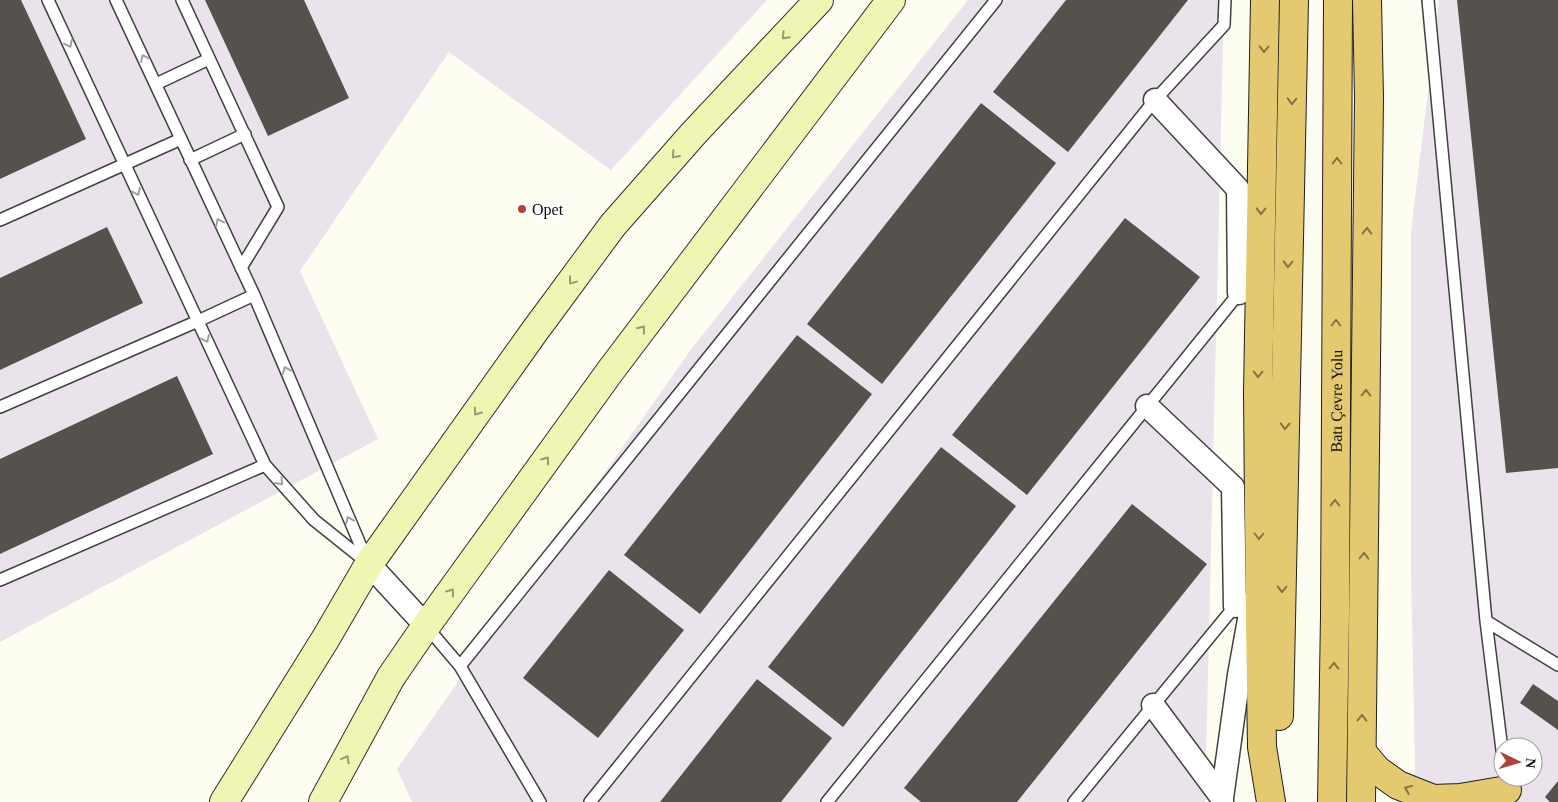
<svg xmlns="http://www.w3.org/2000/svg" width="1558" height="802" viewBox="0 0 1558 802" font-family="Georgia,serif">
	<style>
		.industrial { fill: #ebe3eb; fill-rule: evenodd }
		.building { fill: #55514c }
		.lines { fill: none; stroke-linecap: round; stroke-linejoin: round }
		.service-casing { stroke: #414141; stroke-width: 14 }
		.minor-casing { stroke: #414141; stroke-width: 25 }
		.secondary-casing { stroke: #303030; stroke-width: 30 }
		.trunk-casing { stroke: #1f1f1f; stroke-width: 30 }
		.service { stroke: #fff; stroke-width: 11 }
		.minor { stroke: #fff; stroke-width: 22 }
		.secondary { stroke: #f1f5b4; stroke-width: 28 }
		.trunk { stroke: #e4c970; stroke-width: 28 }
		.oneway { stroke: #969972 }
		.oneway2 { stroke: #9f9f9f }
		.oneway3 { stroke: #847544 }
		.poi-dot { fill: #ac4537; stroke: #fff; stroke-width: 2 }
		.labels { text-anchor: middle; stroke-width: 5; stroke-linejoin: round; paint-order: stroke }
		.poi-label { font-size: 16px; fill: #0e0e0e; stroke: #fff; text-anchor: start }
		.street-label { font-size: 16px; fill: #0e0e0e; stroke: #fff }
	</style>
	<rect width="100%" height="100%" fill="#fdfdf1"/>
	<path class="industrial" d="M0 0H767L611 170 449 52 300 271 378 439 0 642Z
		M968 0H1224L1205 802H412L397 769 692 348Z
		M1439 0H1558V802H1413L1415 764 1411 571V232ZM1503 747H1533V777H1503Z"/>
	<path class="building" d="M0 0H21L86 139 0 179Z
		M205 0H304L349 98 268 136Z
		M1066 0H1188L1068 152 993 92Z
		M1457 0H1558V468L1506 473Z
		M981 103 1056 163 882 384 807 324Z
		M1125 218 1200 277 1027 495 952 435Z
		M107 227 143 303 0 370V278Z
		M797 335 872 394 700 614 624 555Z
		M177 376 213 454 0 554V459Z
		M941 447 1016 506 843 727 768 667Z
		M1132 504 1207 564 1017 802H921L904 788Z
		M609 570 684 630 598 738 523 678Z
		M757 679 832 738 781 802H660Z
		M1533 684 1558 701V730L1520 703Z
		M1558 781V802H1550L1545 797Z"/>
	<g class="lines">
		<defs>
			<path id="service" d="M48 0 265 465 314 520 369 564
				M116 0 254 295 368 563
				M182 0 278 207 241 268
				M1428 0 1486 621 1503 758
				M156 84 209 59
				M190 160 245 134
				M0 220 181 139
				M0 407 198 321 254 295
				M0 580 265 465
				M1486 621 1558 665
				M426 626 460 666 540 802
				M460 666 996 0
				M590 802 1155 100 1224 25 1225 0
				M827 802 1239 293
				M1074 802 1235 606"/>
			<path id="minor" d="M1155 100 1238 189 1239 293
				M1147 406 1233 487 1235 606
				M369 564 426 626
				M1153 705 1222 798V802
				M1222 798 1239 675 1252 603"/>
			<path id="secondary" d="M224 802 326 638 369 564 534 332 613 225 694 133 819 0
				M323 802 391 677 426 626 611 370 891 0"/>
			<g id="trunk">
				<path d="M1265 0 1258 392 1260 623 1262 747 1271 802"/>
				<path d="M1279 716 1294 0"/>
				<path d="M1362 752 1377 770 1398 785 1433 799 1460 798 1507 790"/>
				<path id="s1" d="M1332 802 1335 615 1338 0"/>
				<path d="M1361 802 1369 97 1367 0"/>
			</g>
		</defs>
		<use href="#service" class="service-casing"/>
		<use href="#minor" class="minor-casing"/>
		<use href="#secondary" class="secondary-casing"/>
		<use href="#trunk" class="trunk-casing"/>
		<use href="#service" class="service"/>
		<use href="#minor" class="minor"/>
		<use href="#secondary" class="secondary"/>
		<use href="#trunk" class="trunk"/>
	</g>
	<defs><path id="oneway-chevron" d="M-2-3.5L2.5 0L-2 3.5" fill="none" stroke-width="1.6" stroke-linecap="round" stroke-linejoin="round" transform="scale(1.25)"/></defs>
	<g class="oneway">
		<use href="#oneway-chevron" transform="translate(785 36) rotate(133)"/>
		<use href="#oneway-chevron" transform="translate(675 155) rotate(131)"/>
		<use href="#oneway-chevron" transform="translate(572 281) rotate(127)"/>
		<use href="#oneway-chevron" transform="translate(642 329) rotate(-52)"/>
		<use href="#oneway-chevron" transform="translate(477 412) rotate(125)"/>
		<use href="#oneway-chevron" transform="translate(546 460) rotate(-54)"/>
		<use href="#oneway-chevron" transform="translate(451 592) rotate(-54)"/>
		<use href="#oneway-chevron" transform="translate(346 759) rotate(-61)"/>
	</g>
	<g class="oneway2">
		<use href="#oneway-chevron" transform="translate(69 44) rotate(65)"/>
		<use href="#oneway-chevron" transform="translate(144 58) rotate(-115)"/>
		<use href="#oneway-chevron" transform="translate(137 192) rotate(65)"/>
		<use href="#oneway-chevron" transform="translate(219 222) rotate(-115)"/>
		<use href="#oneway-chevron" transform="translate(206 339) rotate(65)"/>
		<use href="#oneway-chevron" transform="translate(286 370) rotate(-113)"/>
		<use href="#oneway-chevron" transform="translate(280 482) rotate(48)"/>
		<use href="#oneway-chevron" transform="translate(349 520) rotate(-113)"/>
	</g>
	<g class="oneway3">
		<use href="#oneway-chevron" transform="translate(1264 49) rotate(91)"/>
		<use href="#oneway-chevron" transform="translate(1292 101) rotate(91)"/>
		<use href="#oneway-chevron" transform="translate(1337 161) rotate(-90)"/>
		<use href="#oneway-chevron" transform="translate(1261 211) rotate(91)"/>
		<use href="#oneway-chevron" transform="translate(1367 231) rotate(-89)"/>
		<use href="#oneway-chevron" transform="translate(1288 264) rotate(91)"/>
		<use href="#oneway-chevron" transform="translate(1336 323) rotate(-90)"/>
		<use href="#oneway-chevron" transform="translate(1258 374) rotate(91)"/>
		<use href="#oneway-chevron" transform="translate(1366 393) rotate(-89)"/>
		<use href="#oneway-chevron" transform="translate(1285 426) rotate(91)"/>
		<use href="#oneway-chevron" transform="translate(1335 503) rotate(-90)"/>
		<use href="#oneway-chevron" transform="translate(1259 536) rotate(90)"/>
		<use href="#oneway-chevron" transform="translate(1364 556) rotate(-89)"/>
		<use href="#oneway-chevron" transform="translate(1282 589) rotate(91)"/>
		<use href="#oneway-chevron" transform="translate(1334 666) rotate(-89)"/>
		<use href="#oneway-chevron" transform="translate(1362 718) rotate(-89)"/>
		<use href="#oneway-chevron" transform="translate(1408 789) rotate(-158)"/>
	</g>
	<circle class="poi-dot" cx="522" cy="209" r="5"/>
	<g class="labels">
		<g class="poi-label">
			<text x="532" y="215">Opet</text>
		</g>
		<g class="street-label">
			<text dy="6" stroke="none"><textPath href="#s1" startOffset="401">Batı Çevre Yolu</textPath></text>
		</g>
	</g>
	<g transform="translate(1518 762) rotate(95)"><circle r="24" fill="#ffffff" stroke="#9f9f9f"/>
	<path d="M0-4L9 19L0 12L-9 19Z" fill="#ac4537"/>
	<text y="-8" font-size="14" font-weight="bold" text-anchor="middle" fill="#0e0e0e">N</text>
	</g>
</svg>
